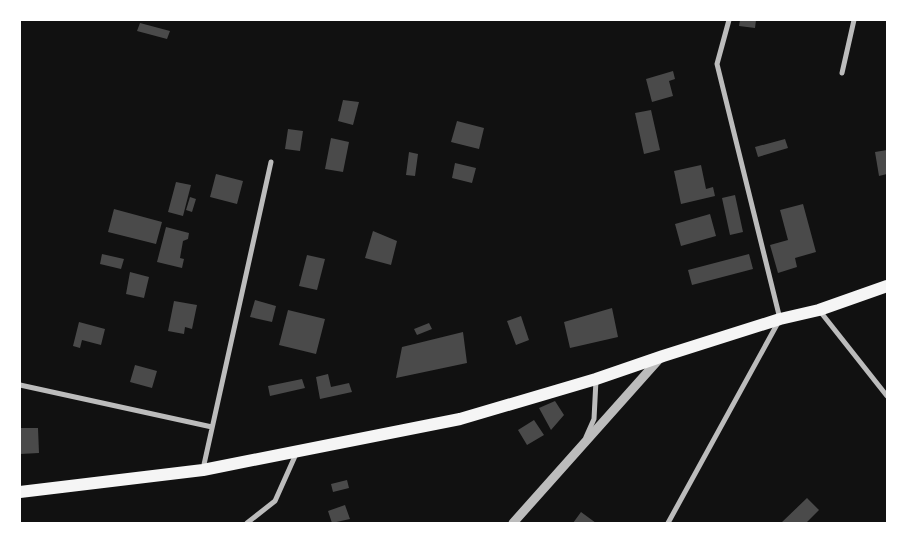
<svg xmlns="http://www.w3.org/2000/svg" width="907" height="543" viewBox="0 0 907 543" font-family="'Golos Text',sans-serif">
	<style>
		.building { fill: #4a4a4a }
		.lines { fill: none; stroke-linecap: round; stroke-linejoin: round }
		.minor { stroke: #bcbcbc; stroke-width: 5 }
		.tertiary { stroke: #bcbcbc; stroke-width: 9 }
		.primary { stroke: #f5f5f5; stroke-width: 12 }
	</style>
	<rect width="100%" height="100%" fill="#111"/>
	<path class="building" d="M740 20H756L755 28 739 26Z
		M140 23 170 31 167 39 137 31Z
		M673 71 675 79 669 81 673 96 652 102 646 79Z
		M343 100 359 102 353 125 338 121Z
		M651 110 660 150 644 154 635 113Z
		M457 121 484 128 479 149 451 142Z
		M288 129 303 131 300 151 285 149Z
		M331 138 349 142 343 172 325 169Z
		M785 139 788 148 758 157 755 147Z
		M887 150V174L879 176 875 152Z
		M409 152 418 154 415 176 406 175Z
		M455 163 476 168 472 183 452 178Z
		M701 165 706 189 713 187 715 196 681 204 674 171Z
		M216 174 243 181 237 204 210 197Z
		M176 182 191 185 183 216 168 212Z
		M735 195 743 232 730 235 722 198Z
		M190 197 196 199 192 212 186 210Z
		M803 204 816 252 795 258 797 267 778 273 770 245 788 240 780 210Z
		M114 209 162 222 156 244 108 232Z
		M710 214 716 236 681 246 675 224Z
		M166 227 189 233 188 239 183 241 180 258 184 259 182 268 157 262Z
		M373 231 397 241 391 265 365 258Z
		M102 254 124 259 121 269 100 264Z
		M749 254 753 269 692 285 688 270Z
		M307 255 325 259 317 290 299 286Z
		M130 272 149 277 144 298 126 294Z
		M255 300 276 306 272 322 250 317Z
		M174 301 197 305 192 329 185 327 184 334 168 331Z
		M612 308 618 337 570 348 564 322Z
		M288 310 325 319 316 354 279 345Z
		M521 316 529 340 516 345 507 321Z
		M79 322 105 329 101 345 82 340 80 348 73 346Z
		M429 323 432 329 417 335 414 329Z
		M463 332 467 363 396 378 402 347Z
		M135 365 157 371 152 388 130 382Z
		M328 374 331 387 349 383 352 392 320 399 316 377Z
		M302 379 305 388 270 396 268 386Z
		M555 401 564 415 551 430 539 408Z
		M534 420 544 435 527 445 518 430Z
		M20 428H38L39 453 20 454Z
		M347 480 349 488 333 492 331 484Z
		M807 498 819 510 806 523H781Z
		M345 505 350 519 332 523 328 511Z
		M581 512 596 523H573Z"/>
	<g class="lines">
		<path class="minor" d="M842 73 854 20
			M819 310 887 396
			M20 385 212 427
			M586 437 594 419 596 380
			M203 469 271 162
			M247 523 275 501 296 454
			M668 523 780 319 717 64 729 20"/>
		<path class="tertiary" d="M513 523 661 357"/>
		<path class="primary" d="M20 492 203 470 460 419 596 379 663 356 780 319 819 310 887 286"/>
	</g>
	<rect width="907" height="543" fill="none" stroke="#ffffff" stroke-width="42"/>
</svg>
